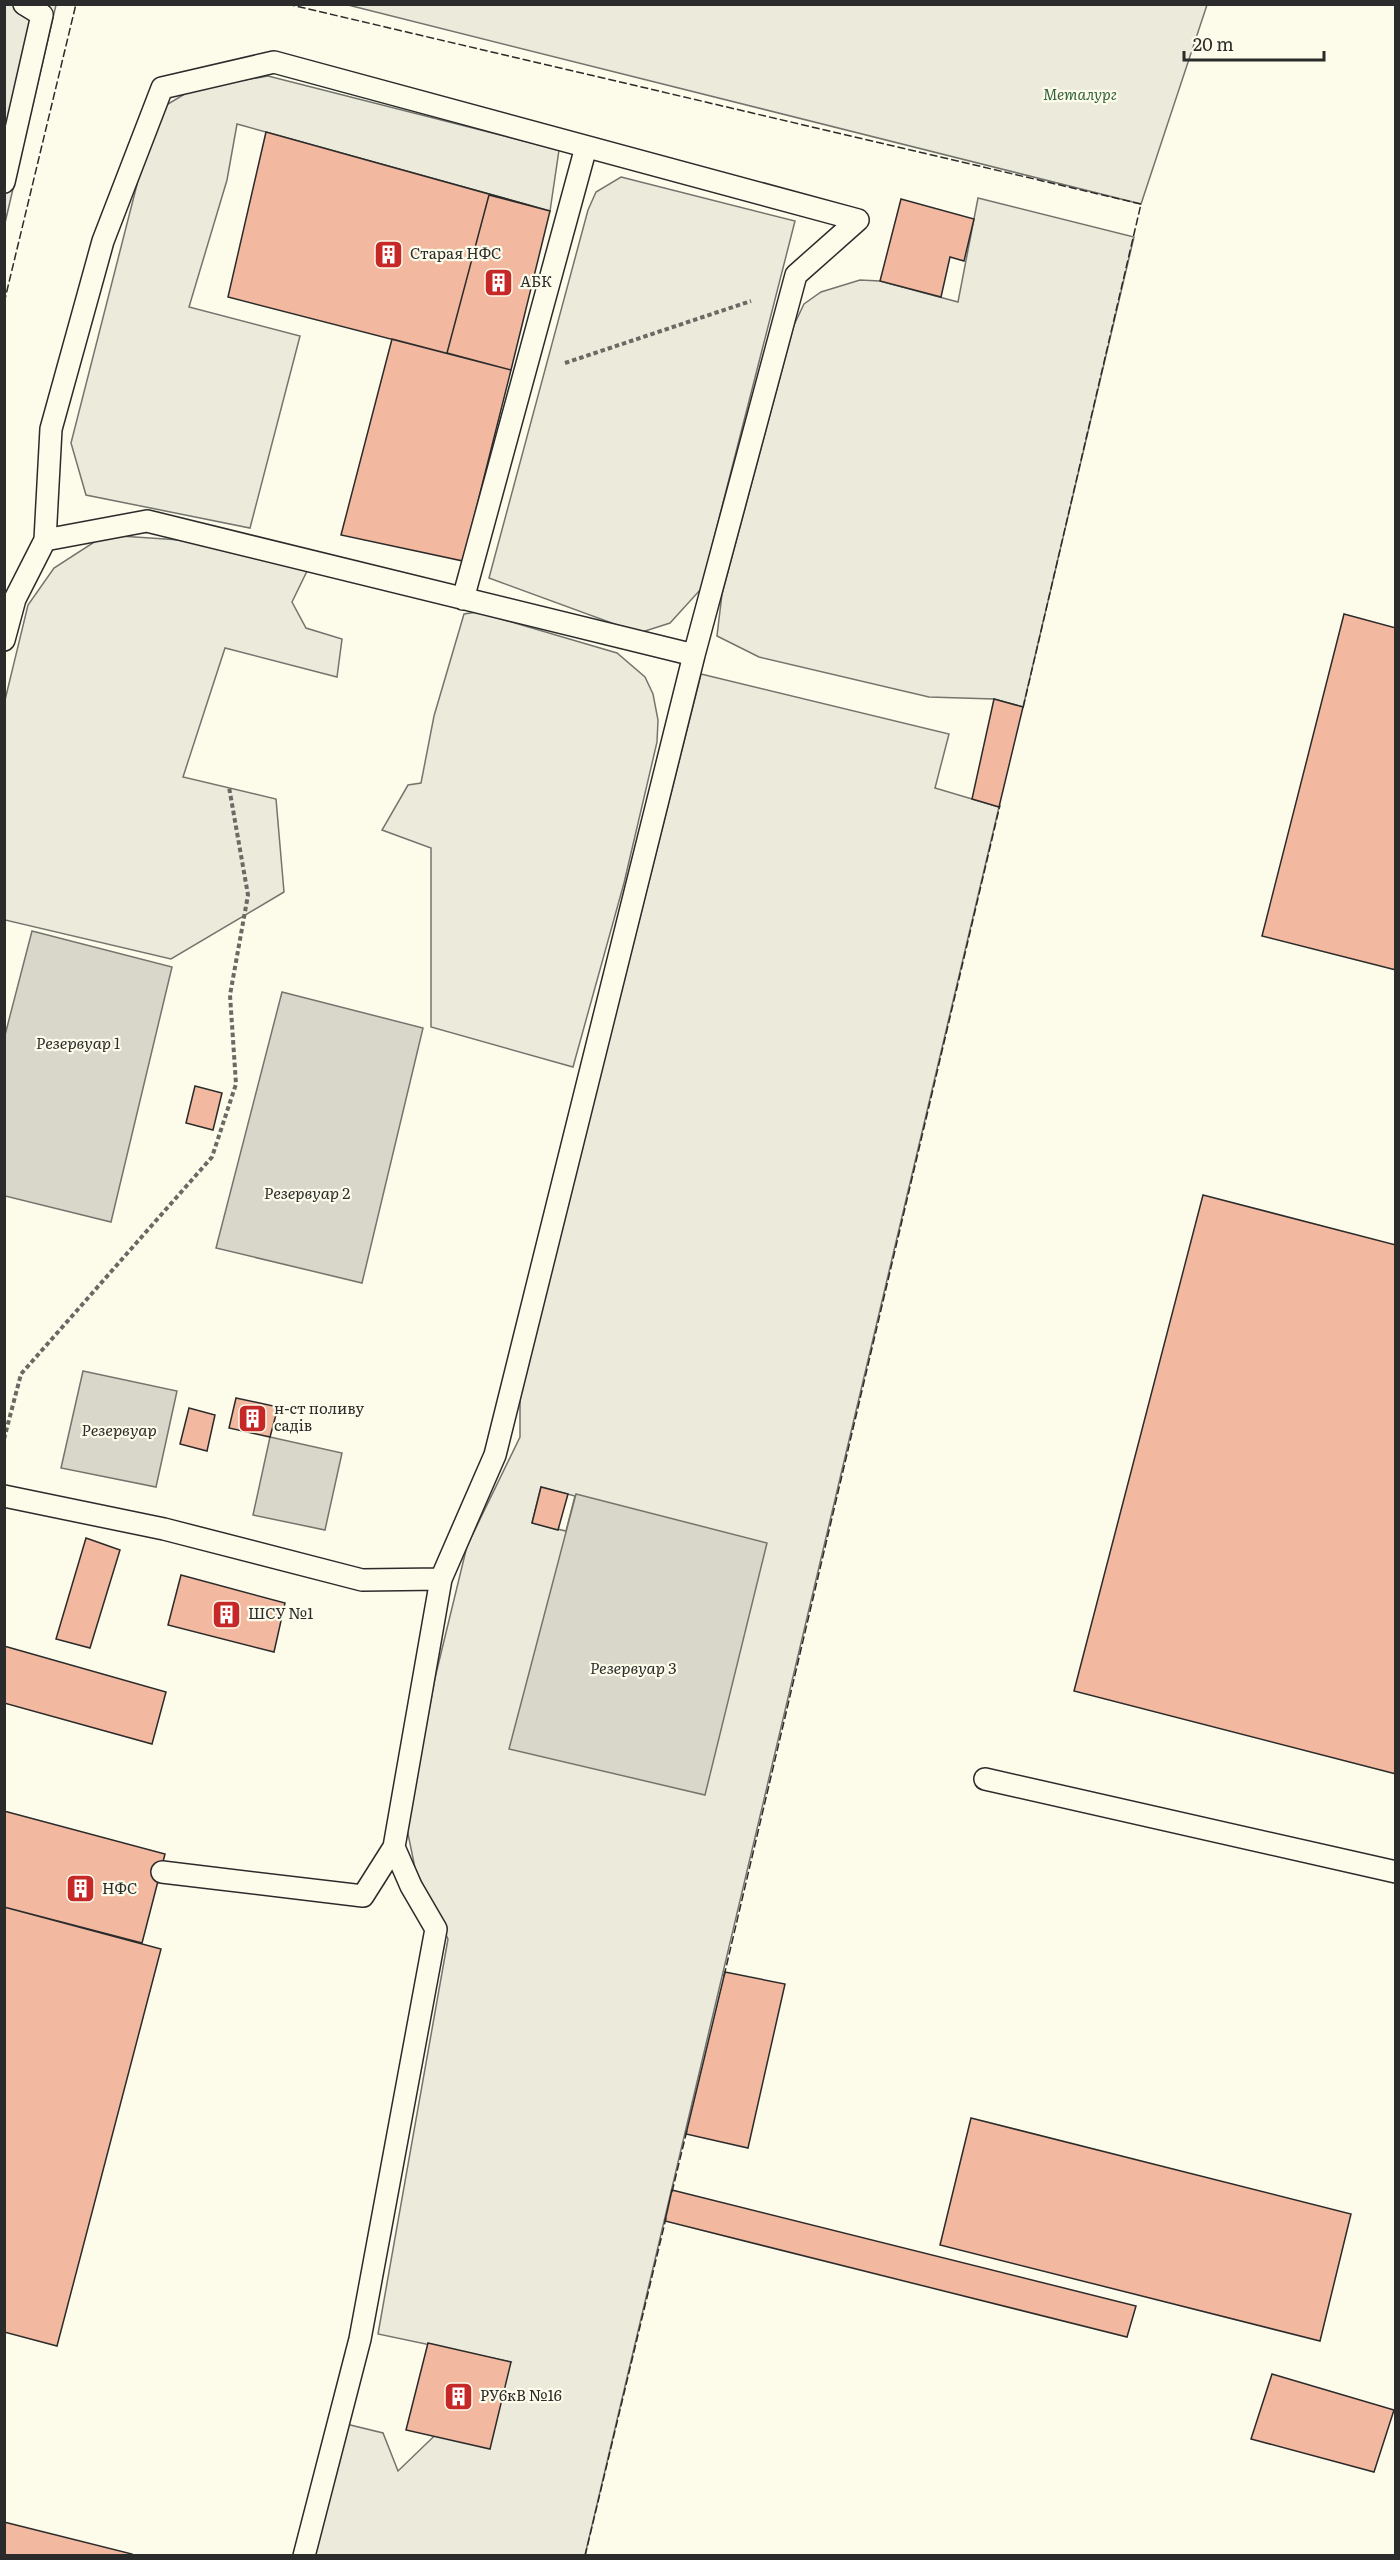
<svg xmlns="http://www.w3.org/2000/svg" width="1400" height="2560" viewBox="0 0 1400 2560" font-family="Literata,serif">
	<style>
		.green { fill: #ecebdb; stroke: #74746e; stroke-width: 1.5; fill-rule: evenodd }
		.water { fill: #d8d7c9; stroke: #74746e; stroke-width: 1.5 }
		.building { fill: #f2b8a0; stroke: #2b2b2b; stroke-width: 1.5 }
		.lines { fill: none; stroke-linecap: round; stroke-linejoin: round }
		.service-casing { stroke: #2b2b2b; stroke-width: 24 }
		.path { stroke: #6a6964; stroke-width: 4; stroke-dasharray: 4.5 3; stroke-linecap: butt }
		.service { stroke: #fdfbea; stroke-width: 21 }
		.fence { stroke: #2b2b2b; stroke-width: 1.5; stroke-dasharray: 8 3; stroke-linecap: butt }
		.labels { text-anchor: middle; stroke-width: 4.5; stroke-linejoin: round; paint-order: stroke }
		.park-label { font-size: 15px; font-style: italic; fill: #34623c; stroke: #fdfbea }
		.poi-label { font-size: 15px; fill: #2b2b2b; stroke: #fdfbea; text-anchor: start }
		.water-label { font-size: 16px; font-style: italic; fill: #2b2b2b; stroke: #fdfbea }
	</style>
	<rect width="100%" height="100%" fill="#fdfbea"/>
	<path class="green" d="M5 5H56L5 223Z
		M348 5 1207 4V5L1141 204Z
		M268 76 559 150 550 211 237 124 227 180 189 307 300 336 250 528 86 495 71 443 144 157 163 107 193 89Z
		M621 177 795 221 701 589 670 623 639 633 489 578 588 210 596 192Z
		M978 198 1134 237 1023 707 994 699 929 697 759 657 717 636 722 594 794 325 804 304 821 292 860 280 880 281 958 302Z
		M105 535 195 541 309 567 292 602 306 628 342 639 337 677 225 648 183 777 276 799 284 892 171 959 5 920V700L28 605 54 568Z
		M477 612 617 653 645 677 653 694 658 720 657 742 624 883 573 1067 431 1027V848L382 830 408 785 421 783 434 716 464 614Z
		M701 674 949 734 935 788 999 807 585 2555 312 2556 346 2424 383 2433 398 2471 511 2362 378 2334 448 1939 415 1868 407 1829 435 1678 467 1546 520 1437V1395ZM541 1487 575 1496 566 1531 532 1523Z"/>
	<path class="water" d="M32 931 172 967 111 1222 5 1196V1035Z
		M282 992 423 1028 362 1283 216 1248Z
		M83 1371 177 1391 156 1487 61 1468Z
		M270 1437 342 1453 325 1530 253 1515Z
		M576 1494 767 1543 705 1795 509 1749Z"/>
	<path class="building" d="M266 132 550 211 511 370 228 297Z
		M489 195 550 211 511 370 447 353Z
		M901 199 974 219 964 261 950 257 941 297 880 281Z
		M392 339 511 370 463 561 341 535Z
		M1344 614 1396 628V970L1262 936Z
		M994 699 1023 707 999 807 972 799Z
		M195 1086 222 1093 213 1130 186 1123Z
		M1203 1195 1396 1245V1774L1074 1691Z
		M236 1398 278 1407 270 1437 229 1428Z
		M189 1408 215 1415 207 1451 180 1444Z
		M541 1487 568 1494 558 1530 532 1523Z
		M86 1538 120 1550 90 1648 56 1639Z
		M181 1575 285 1603 274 1652 168 1625Z
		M4 1646 166 1692 152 1744 4 1703Z
		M4 1811 165 1854 142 1943 4 1907Z
		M4 1907 161 1949 57 2346 4 2332Z
		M725 1972 785 1984 748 2148 686 2134Z
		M971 2118 1351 2214 1320 2341 940 2245Z
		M672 2190 1136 2306 1127 2337 665 2221Z
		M428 2343 511 2362 490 2449 406 2430Z
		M1272 2374 1394 2410 1374 2472 1251 2439Z
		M4 2522 132 2554V2556H4Z"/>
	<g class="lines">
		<defs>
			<path id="service" d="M4 182 42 15 24 4
				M463 599 586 147
				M4 640 15 599 45 540 51 429 103 241 162 88 274 62 858 220 796 275 694 655 147 521 45 540
				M4 1496 164 1529 362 1580 441 1579
				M985 1779 1396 1872
				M162 1872 363 1896 394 1847
				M304 2556 360 2339 436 1929 411 1886 394 1847 441 1579 495 1455 694 655"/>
		</defs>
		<use href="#service" class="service-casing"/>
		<path class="path" d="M565 363 751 301
			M4 1439 21 1374 212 1157 236 1084 230 995 248 895 229 787"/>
		<use href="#service" class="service"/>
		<path class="fence" d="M287 4 1141 204 1023 708
			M4 303 76 4
			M724 1976 1000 805
			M672 2192 687 2130
			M585 2556 666 2218"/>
	</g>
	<defs>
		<symbol id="building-square" viewBox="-11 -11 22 22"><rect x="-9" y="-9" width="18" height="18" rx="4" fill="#c62828" stroke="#fdfbea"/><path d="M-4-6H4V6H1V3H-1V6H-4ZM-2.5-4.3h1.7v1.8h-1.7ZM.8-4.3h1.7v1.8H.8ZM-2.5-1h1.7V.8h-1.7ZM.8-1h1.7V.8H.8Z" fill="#fff"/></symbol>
	</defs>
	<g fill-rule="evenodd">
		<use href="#building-square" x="372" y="238" width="33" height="33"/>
		<use href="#building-square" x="482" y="266" width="33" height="33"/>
		<use href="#building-square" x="236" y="1402" width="33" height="33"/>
		<use href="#building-square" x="210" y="1598" width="33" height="33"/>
		<use href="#building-square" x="64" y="1872" width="33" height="33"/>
		<use href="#building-square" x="442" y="2380" width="33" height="33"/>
	</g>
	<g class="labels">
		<g class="park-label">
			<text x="1080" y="100">Металург</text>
		</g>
		<g class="poi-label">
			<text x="410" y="259">Старая НФС</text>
			<text x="520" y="287">АБК</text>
			<text x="274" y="1414">н-ст поливу<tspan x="274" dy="17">садів</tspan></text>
			<text x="248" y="1619">ШСУ №1</text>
			<text x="102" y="1894">НФС</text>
			<text x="480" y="2401">РУ6кВ №16</text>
		</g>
		<g class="water-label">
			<text x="78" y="1049">Резервуар 1</text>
			<text x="307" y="1199">Резервуар 2</text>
			<text x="119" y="1436">Резервуар</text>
			<text x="633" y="1674">Резервуар 3</text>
		</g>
	</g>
	<rect width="1400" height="2560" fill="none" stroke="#2b2b2b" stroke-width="12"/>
	<path d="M1184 51v9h140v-9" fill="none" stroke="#2b2b2b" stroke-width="3"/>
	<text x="1193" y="51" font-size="18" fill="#2b2b2b" stroke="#fdfbea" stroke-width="4.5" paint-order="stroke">20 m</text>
</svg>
